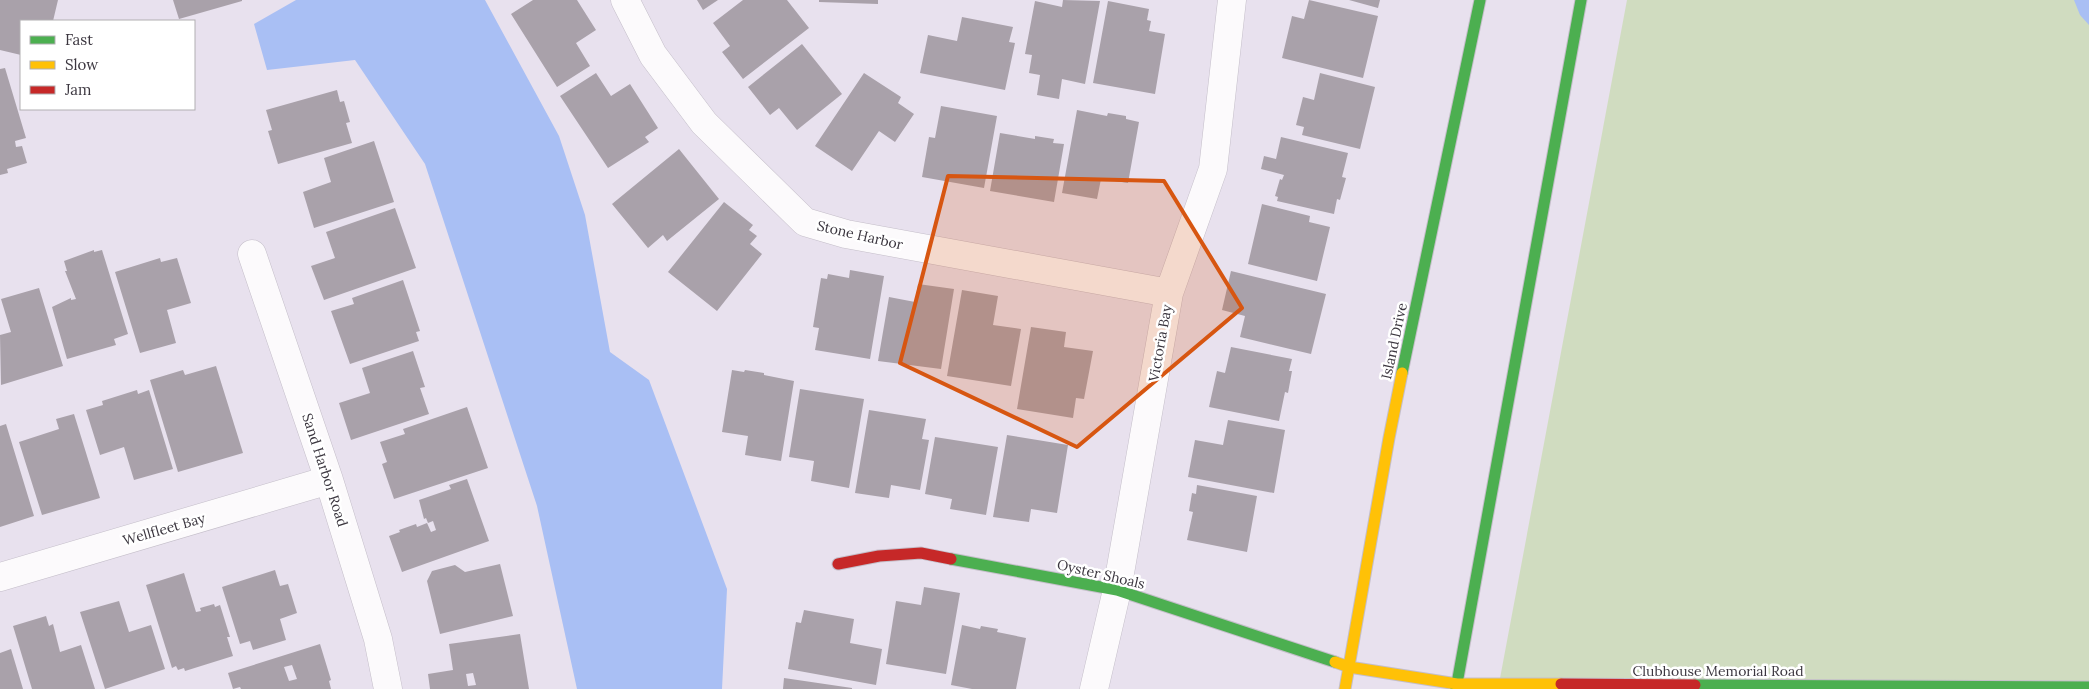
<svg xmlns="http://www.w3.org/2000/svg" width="2089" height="689" viewBox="0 0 2089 689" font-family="Lora,serif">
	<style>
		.green { fill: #d0dcc0 }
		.water { fill: #a9bff4 }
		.building { fill: #a9a1aa; fill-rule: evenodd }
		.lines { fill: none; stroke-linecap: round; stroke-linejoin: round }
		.street-casing { stroke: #c4bec9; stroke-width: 29 }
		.fast-casing { stroke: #c4bec9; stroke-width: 13 }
		.slow-casing { stroke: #c4bec9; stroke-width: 13 }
		.jam-casing { stroke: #c4bec9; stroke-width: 13 }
		.street { stroke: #fcfafc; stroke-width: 28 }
		.fast { stroke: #4caf50; stroke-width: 11 }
		.slow { stroke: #ffc107; stroke-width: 11 }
		.jam { stroke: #c62828; stroke-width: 11 }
		.marked { fill: #d75611; fill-opacity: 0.2; stroke: #d75611; stroke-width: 4; stroke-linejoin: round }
		.labels { text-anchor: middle; stroke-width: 5; stroke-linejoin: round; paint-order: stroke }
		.street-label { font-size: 14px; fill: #3b363f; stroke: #fff }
	</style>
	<rect width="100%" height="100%" fill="#e8e1ee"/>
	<path class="green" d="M1627 0H2089V689H1498Z"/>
	<path class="water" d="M296 0H485L559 136 585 215 610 352 649 380 727 589 722 689H577L537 506 425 164 355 60 267 70 254 24Z
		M2074 0H2089V25L2080 15Z"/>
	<path class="building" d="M0 0H58L53 21H21V55L0 50Z
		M173 0H242V1L179 19Z
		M533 0H577L596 30 576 43 590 66 557 87 511 14Z
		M697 0H718L703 10Z
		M743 0H787L809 28 743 79 722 52 730 46 713 23Z
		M819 0H878V4L819 2Z
		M1063 0 1100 1 1085 84 1062 79 1059 99 1037 95 1040 75 1029 73 1032 55 1025 54 1035 1 1062 7Z
		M1309 0 1378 16 1363 78 1282 58 1292 16 1304 19Z
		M1349 0H1380L1378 8Z
		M1108 1 1149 9 1147 20 1151 21 1149 31 1165 34 1155 94 1093 83Z
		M962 17 1013 27 1009 42 1015 43 1005 90 920 73 928 35 957 41Z
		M802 44 842 94 797 130 779 108 770 115 748 87Z
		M5 68 26 138 15 141 16 147 22 146 27 163 7 169 8 173 0 175V69Z
		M596 73 611 96 630 84 658 128 645 137 649 142 608 168 560 96Z
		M864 73 901 97 898 103 914 114 895 142 879 131 852 171 815 146Z
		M1320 73 1375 87 1360 149 1302 135 1304 127 1296 125 1303 97 1314 100Z
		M337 90 340 102 344 101 350 122 346 123 352 143 278 164 268 131 272 130 266 110Z
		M941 106 997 116 984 188 922 177 929 137 935 138Z
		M1077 110 1107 116 1108 113 1126 116V119L1139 122 1128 183 1101 179 1097 199 1062 193Z
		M1000 133 1035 139V136L1054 139 1053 143 1064 144 1054 202 990 191Z
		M1281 137 1348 153 1342 177 1346 178 1340 200 1337 199 1334 214 1277 201 1278 197 1275 196 1280 179 1282 180 1284 175 1261 169 1264 156 1276 159Z
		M374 141 394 202 314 228 303 192 331 182 324 158Z
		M679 149 719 199 667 241 663 235 648 248 612 204Z
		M724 202 753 225 749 230 757 236 750 244 762 254 717 311 668 272Z
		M1262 204 1310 216 1309 222 1330 227 1317 281 1248 264Z
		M395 208 416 268 324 300 311 266 335 258 326 232Z
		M94 250V252L102 250 128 334 114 339 116 345 67 359 52 307 71 298V300L76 299 65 271H67L64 261Z
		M160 258 161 262 177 258 191 303 167 310 176 343 140 353 115 272Z
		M850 270 884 276 870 359 815 350 819 328 813 327 821 278 827 279 828 274 849 278Z
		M1231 271 1326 294 1311 354 1240 337 1245 316 1222 310Z
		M403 280 420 331 416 332 419 341 350 364 331 311 354 304 352 298Z
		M918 284 954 289 941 369 878 361 889 297 915 302Z
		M39 288 63 366 1 385 0 335 11 332 1 299Z
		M962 290 998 296 993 325 1021 329 1011 386 947 376Z
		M1031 327 1066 332 1064 347 1093 351 1084 399 1076 398 1073 418 1017 409Z
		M1231 347 1292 359 1289 371H1292L1288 393 1285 392 1279 421 1209 407 1217 371 1225 373Z
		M413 351 425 387 420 388 429 414 351 440 339 403 370 393 362 368Z
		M216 366 243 453 178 472 150 380 183 370 185 375Z
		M732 370 744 372 745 370 764 373V375L794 381 781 461 745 455 748 436 722 432Z
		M800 389 864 399 849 488 811 481 814 461 789 457Z
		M137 390 138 394 149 390 173 469 134 480 124 447 100 455 86 410 103 405 102 401Z
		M467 407 488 468 394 499 382 464 387 462 380 442 405 434 403 429Z
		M869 410 926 419 922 439 929 440 920 490 891 485 889 498 855 493Z
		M74 414 100 498 42 515 19 442 59 429 56 419Z
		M1228 420 1285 430 1274 493 1188 477 1195 440 1223 445Z
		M6 424 34 516 0 527V426Z
		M1007 435 1068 445 1057 513 1031 509 1029 522 993 517Z
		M935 437 998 447 986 515 950 509 952 499 925 494Z
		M467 479 489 541 402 572 389 536 400 532 399 530 416 524 417 527 427 523 431 532 436 530 433 521 428 523 426 518 424 519 419 500 451 489 449 485Z
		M1197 485 1257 496 1247 552 1187 540 1193 512 1189 511 1192 493 1196 494Z
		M500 564 513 616 440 634 427 581 432 571 455 565 465 572Z
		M275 570 280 586 288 584 297 613 280 619 286 640 253 650 250 641 240 644 222 587Z
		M184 573 196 612 201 611 200 608 214 604 215 607 220 605 230 637H227L233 656 185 671 184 668 178 670 176 666 172 668 146 585Z
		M924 587 960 593 946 674 886 664 896 601 921 605Z
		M119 601 129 632 151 625 165 669 105 689 80 612Z
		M804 610 854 619 850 643 882 649 876 685 788 669 796 622 801 623Z
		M46 616 49 626 53 624 60 652 81 645 95 689H32L13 626Z
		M962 625 980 629 981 626 998 629 997 632 1026 638 1016 689H972L951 685Z
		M520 634 529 689H430L428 674 453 670 449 644ZM473 673 476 685 468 686 466 674Z
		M320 644 331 680 329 681 331 689H241L240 687 233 689 228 673ZM292 665 297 679 289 681 284 667Z
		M11 649 23 689H0V653Z
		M784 678 852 688V689H783Z"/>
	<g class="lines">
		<defs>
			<path id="street" d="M625 0 653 55 704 123 805 222 846 234 1169 293
				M252 254 329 480 378 639 388 689
				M0 577 329 480
				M1094 689 1117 590 1169 293 1213 169 1232 0"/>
			<path id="fast" d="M1402 373 1480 0
				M951 559 1117 590 1335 662
				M1695 685 2089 687
				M1456 689 1581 0"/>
			<path id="slow" d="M1335 662 1349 667 1457 684H1561
				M1345 689 1389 438 1402 373"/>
			<path id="jam" d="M838 564 879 556 921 553 951 559
				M1561 684 1695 685"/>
		</defs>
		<use href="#street" class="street-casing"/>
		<use href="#fast" class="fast-casing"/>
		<use href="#slow" class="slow-casing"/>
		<use href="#jam" class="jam-casing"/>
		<use href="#street" class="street"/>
		<use href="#fast" class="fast"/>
		<use href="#slow" class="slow"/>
		<use href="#jam" class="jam"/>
	</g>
	<path class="marked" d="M948 176 1164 181 1242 308 1077 447 900 363Z"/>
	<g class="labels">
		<g class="street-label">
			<text transform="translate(860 235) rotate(13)" y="5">Stone Harbor</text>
			<text transform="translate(1394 341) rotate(-78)" y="5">Island Drive</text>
			<text transform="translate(1160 343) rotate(-80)" y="5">Victoria Bay</text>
			<text transform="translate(325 470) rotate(72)" y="5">Sand Harbor Road</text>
			<text transform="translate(164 529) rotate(-16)" y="5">Wellfleet Bay</text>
			<text transform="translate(1101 574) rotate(13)" y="5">Oyster Shoals</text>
			<text x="1718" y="676">Clubhouse Memorial Road</text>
		</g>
	</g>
	<rect x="20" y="20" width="175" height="90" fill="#ffffff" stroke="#b1afb2"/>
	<rect x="30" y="36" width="25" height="8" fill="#4caf50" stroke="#b1afb2"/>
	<text x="65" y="45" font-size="15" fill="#3b363f">Fast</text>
	<rect x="30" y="61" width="25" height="8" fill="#ffc107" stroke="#b1afb2"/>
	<text x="65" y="70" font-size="15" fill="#3b363f">Slow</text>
	<rect x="30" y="86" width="25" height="8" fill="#c62828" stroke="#b1afb2"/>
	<text x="65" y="95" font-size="15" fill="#3b363f">Jam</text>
</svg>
